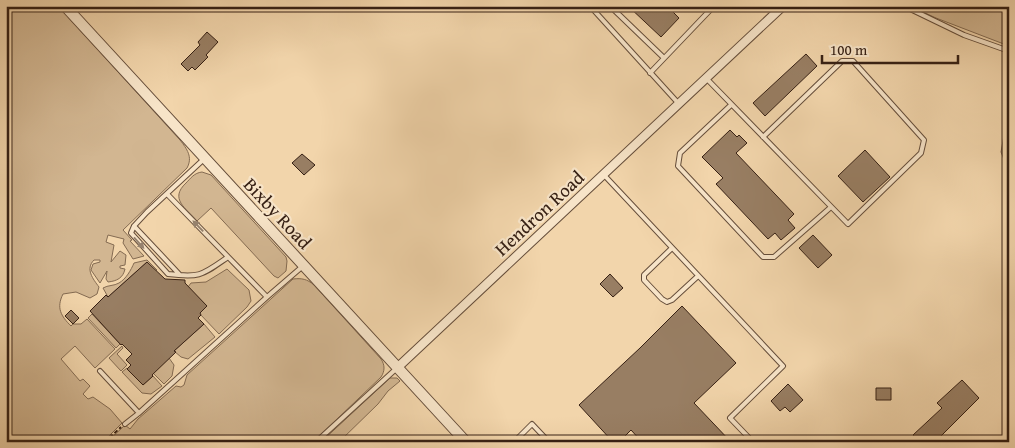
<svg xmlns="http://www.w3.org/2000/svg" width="1015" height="448" viewBox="0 0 1015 448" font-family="'Gentium Book Plus',serif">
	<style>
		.green { fill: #d2b691; stroke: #846b52 }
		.water { fill: #b29778; stroke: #806750 }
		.building { fill: #987e63; stroke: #362014 }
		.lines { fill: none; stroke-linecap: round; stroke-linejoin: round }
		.service-casing { stroke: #654d3a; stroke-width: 6 }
		.minor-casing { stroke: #654d3a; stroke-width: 10 }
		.tertiary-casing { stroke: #654d3a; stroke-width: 12 }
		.path { stroke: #362014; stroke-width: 2; stroke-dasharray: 4 2.5; stroke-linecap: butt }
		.service { stroke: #f7e4c8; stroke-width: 4 }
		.minor { stroke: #f7e4c8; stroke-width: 8 }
		.tertiary { stroke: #f7e4c8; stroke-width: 10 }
		.oneway { fill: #96826e }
		.labels { text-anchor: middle; stroke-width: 4.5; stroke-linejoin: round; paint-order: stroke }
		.street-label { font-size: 19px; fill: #362014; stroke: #f7e4c8 }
	</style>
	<rect width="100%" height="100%" fill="#f2d5ab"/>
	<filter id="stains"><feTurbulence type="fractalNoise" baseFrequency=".004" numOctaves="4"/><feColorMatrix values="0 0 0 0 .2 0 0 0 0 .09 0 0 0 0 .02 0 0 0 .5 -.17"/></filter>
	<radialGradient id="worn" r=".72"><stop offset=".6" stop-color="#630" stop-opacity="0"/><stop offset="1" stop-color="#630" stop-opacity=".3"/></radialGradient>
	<path class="green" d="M6 6H58L180 140C187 149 193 157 187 168L123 230 132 240 130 241 144 256 133 259 123 243 124 239 108 235 106 242 114 245 111 262 120 251 126 255 125 265 120 266V268L125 269C123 278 117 281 108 282L106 279 107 271 100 283 91 270 93 264 100 262V260H94C85 269 93 279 99 287L97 294 90 298 76 292 63 294C56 308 61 316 71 326L73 324H81L87 319 115 349 95 368 75 346 61 359 80 381 83 379 90 386 83 394 88 399 93 397 110 409 122 423 103 442H6Z
		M910 6H993L1009 12V46L936 18Z
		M202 172 211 175 286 257 287 261 286 271 278 278 274 276 211 208 197 221C186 208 169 199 186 183 191 178 194 173 202 172Z
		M147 260 157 270 155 271 147 262 108 297 103 288C108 285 114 286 119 283 126 279 131 270 134 263Z
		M227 269 249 290 251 301 247 307 219 334 199 313 207 306 188 287 191 283 206 282Z
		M293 279C302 278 307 279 314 285L381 359C385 365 385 371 381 377L313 442H107L125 425 130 429 138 419 176 386 181 387 184 385 187 375Z
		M92 314 120 344 116 348 88 318Z
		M204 324 215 337 188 359 181 357 174 351Z
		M122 346 123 348 117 354 127 365 121 371 109 358Z
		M169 358 174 365 172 376 164 384 153 373Z
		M127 368 143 385 153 376 162 386 151 394 142 393 122 372Z
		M390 378H397L400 381 388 391 378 404 340 441 321 442Z"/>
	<path class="water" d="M1009 107V172L1001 152Z"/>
	<path class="building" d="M628 6H667L679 18 661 37Z
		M207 32 218 42 206 55 208 57 195 70 192 67 188 71 181 64 200 45 198 42Z
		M806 54 817 66 765 116 753 103Z
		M730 130 737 137 739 135 747 143 736 153 794 214 788 220 795 228 781 240 775 233 768 239 716 184 723 178 702 157Z
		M865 150 890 177 863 202 838 176Z
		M302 154 315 165 304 175 292 163Z
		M813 235 832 255 818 268 799 248Z
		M147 262 165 279 185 280V283L207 306 200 313 201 315 198 318 204 324 174 351 176 352 152 375 153 376 143 385 127 369 131 365 126 360 132 354 122 344 121 345 90 311 106 295 108 297Z
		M610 274 623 288 613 297 600 284Z
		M682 306 736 363 694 403 731 442H642L631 430 619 442H613L579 405 640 348Z
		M71 310 79 318 73 324 65 316Z
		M962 380 979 398 935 442H919L913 435 942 408 937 403Z
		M788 384 803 400 790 412 785 407 780 411 771 401Z
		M876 388H891V400H876Z"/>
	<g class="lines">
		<defs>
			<path id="service" d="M590 6 679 104
				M610 6 664 58
				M904 6 964 35 1009 51
				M650 73 714 6
				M706 78 848 224 921 153 924 140 853 61H842L763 137
				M731 105 680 153 678 166 763 257H774L831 207
				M204 159 147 212 134 226 131 233 168 274C201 278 202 275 228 257
				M604 175 783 366 730 418 753 442
				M167 194 267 297 303 266
				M134 226 180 275
				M672 248 644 275V280L662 299 667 302 672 300 698 276
				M100 371 139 413 267 297
				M125 424 139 413
				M316 442 397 368
				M518 442 516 440 532 424 549 442"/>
			<path id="minor" d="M397 368 783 6"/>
			<path id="tertiary" d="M65 6 466 442"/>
		</defs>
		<use href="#service" class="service-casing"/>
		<use href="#minor" class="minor-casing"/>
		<use href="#tertiary" class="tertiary-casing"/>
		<path class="path" d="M105 442 121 427"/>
		<use href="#service" class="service"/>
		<use href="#minor" class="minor"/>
		<use href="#tertiary" class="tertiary"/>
	</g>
	<defs><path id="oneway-solid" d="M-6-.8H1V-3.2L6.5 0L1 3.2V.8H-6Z" transform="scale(1.25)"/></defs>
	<g class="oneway">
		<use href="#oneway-solid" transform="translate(198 226) rotate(-134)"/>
		<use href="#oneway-solid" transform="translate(139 243) rotate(48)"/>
	</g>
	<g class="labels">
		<g class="street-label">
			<text transform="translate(278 213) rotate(47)" y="7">Bixby Road</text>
			<text transform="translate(539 213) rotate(-43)" y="7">Hendron Road</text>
		</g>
	</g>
	<rect width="1015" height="448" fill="none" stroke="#f2d5ab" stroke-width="25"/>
	<rect x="8" y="8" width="1000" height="433" fill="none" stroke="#362014" stroke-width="2.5"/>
	<rect x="12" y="12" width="990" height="423" fill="none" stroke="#362014"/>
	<path d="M822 55v8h136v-8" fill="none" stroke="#362014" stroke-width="2.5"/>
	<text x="830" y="55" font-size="15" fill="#362014" stroke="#f7e4c8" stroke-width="4" paint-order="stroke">100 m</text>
	<rect width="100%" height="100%" filter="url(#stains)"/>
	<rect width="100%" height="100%" fill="url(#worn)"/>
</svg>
